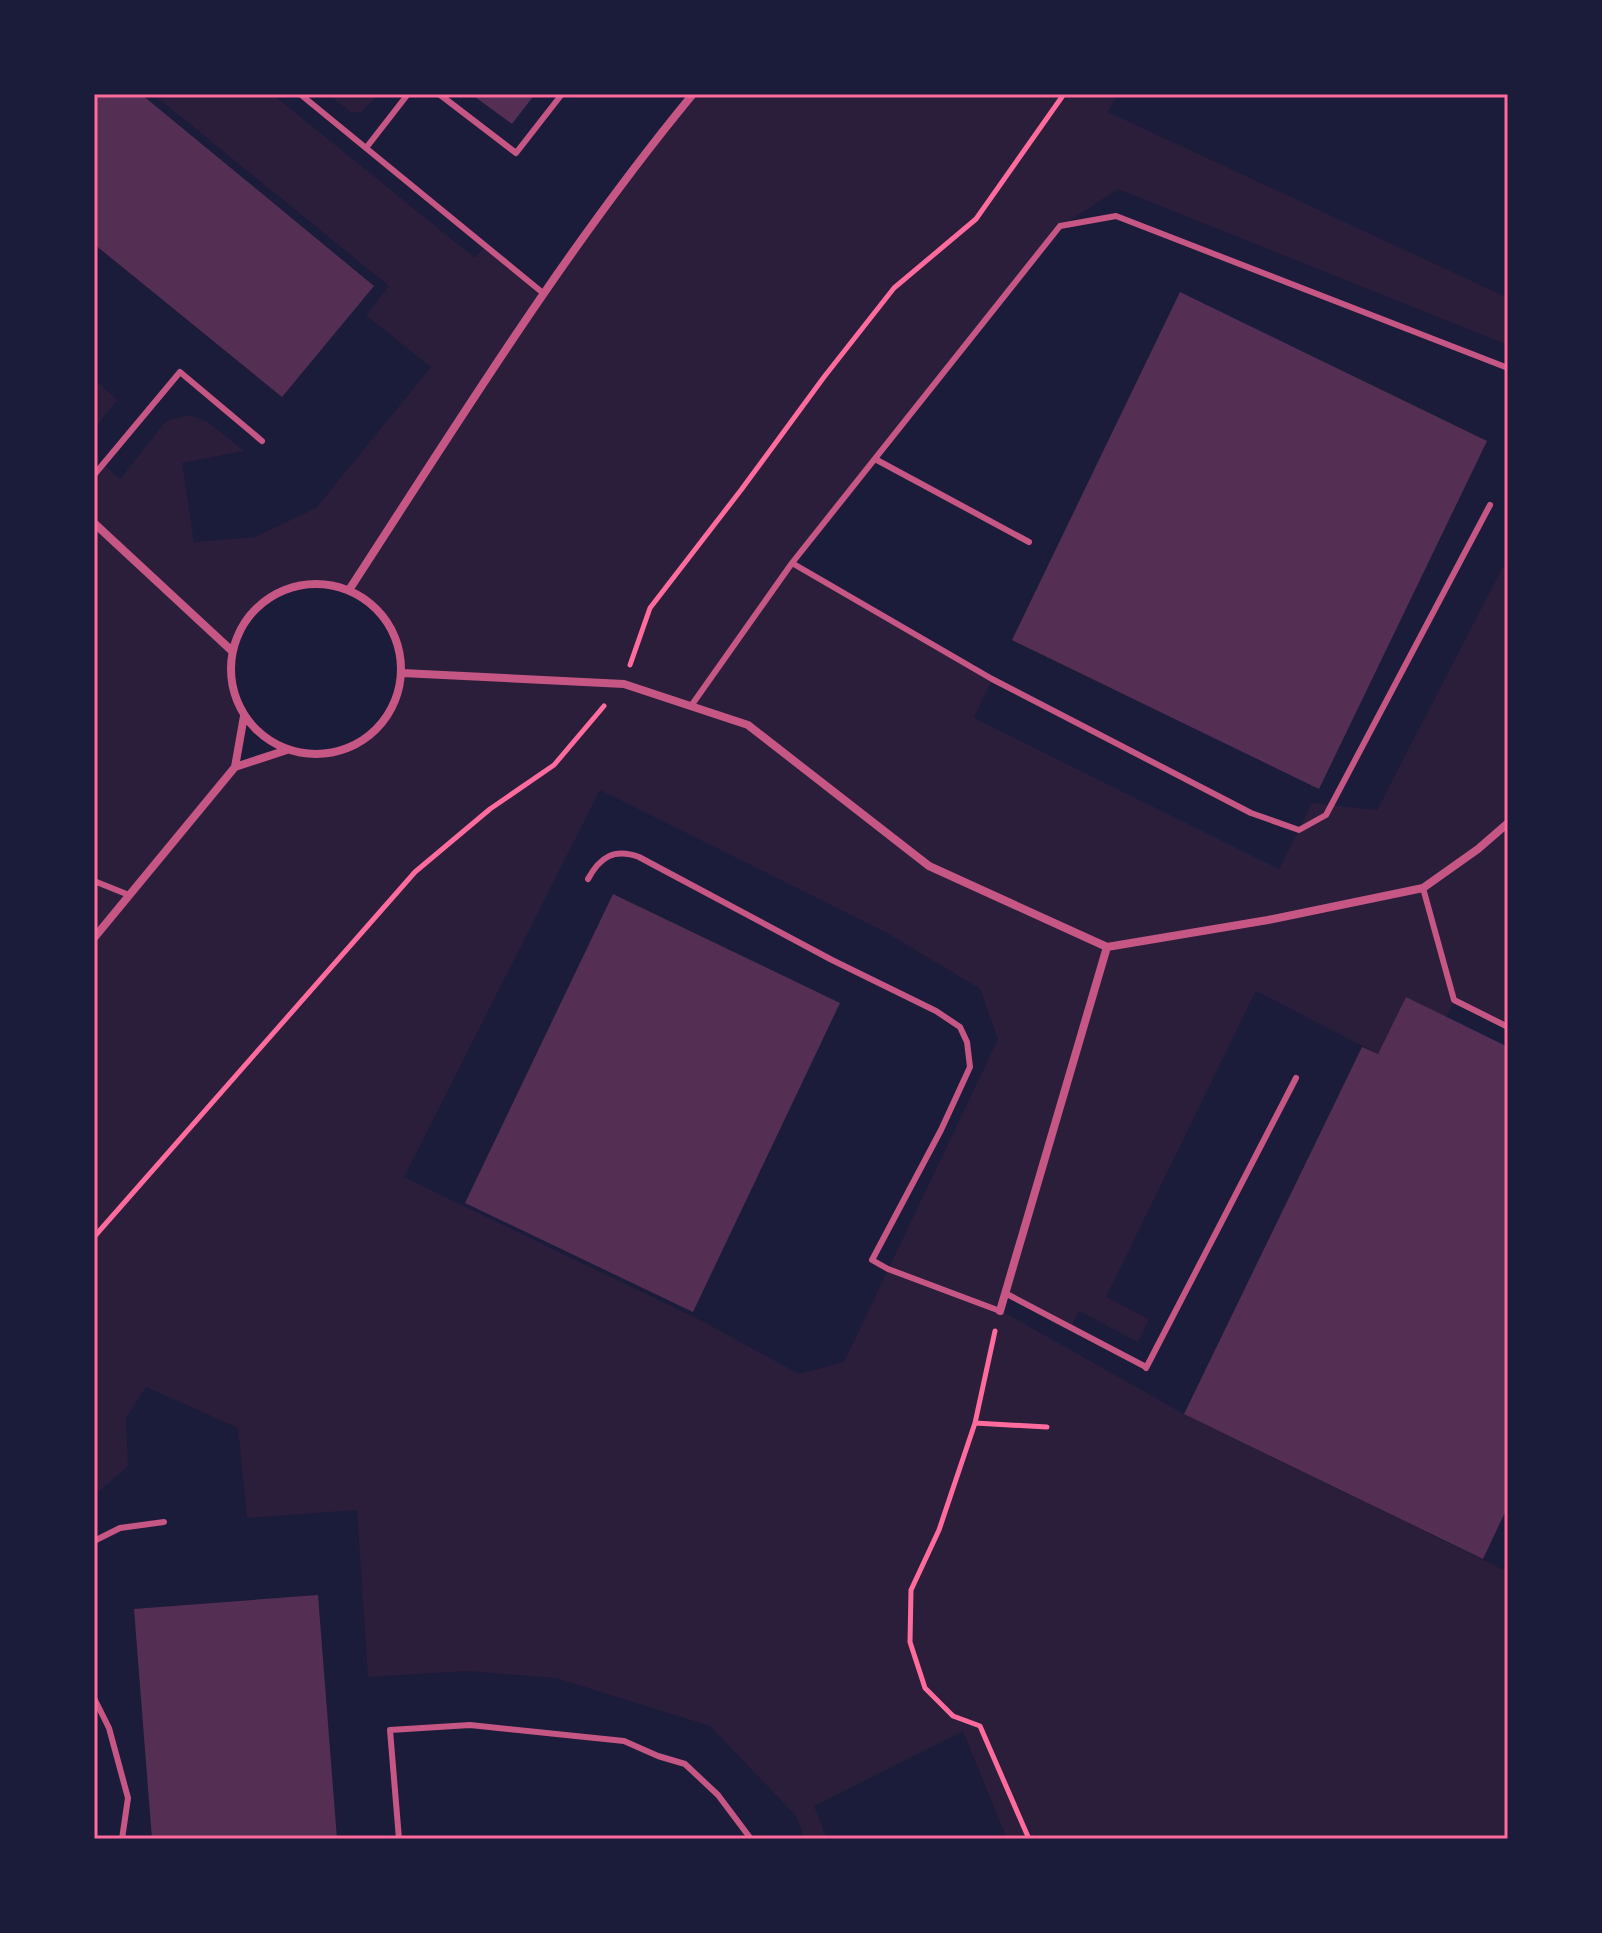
<svg xmlns="http://www.w3.org/2000/svg" width="1602" height="1933" viewBox="0 0 1602 1933" font-family="Manrope,sans-serif">
	<style>
		.green { fill: #2a1e3b; fill-rule: evenodd }
		.building { fill: #542f53 }
		.lines { fill: none; stroke-linecap: round; stroke-linejoin: round }
		.path { stroke: #ff6b9d; stroke-width: 5 }
		.service { stroke: #c65784; stroke-width: 6 }
		.minor { stroke: #c65784; stroke-width: 8 }
		.neatline { fill: none; stroke: #ff6b9d; stroke-width: 3 }
	</style>
	<rect width="100%" height="100%" fill="#1b1b3a"/>
	<path class="green" d="M153 94H272L475 258 486 246 543 293 693 94H1118L1108 112 1508 298V345L1118 189 1060 227 793 563 992 679 974 718 1279 869 1312 803 1377 810 1508 557V1027L1454 1001 1446 1017 1406 997 1378 1054 1256 991 1106 1297 1149 1319 1138 1342 1079 1311 1071 1328 1006 1294 1000 1310 1184 1414 1508 1572V1839H1007L963 1731 814 1806 827 1839H805L796 1816 710 1726 556 1678 467 1671 368 1677 357 1510 247 1518 238 1428 146 1387 126 1418 128 1466 94 1496V475L103 464 120 479 166 421 188 415 206 421 244 451 182 463 194 542 255 537 316 508 431 367 366 315 389 286ZM309 583C333 587 353 589 372 605 413 638 410 711 365 739 350 749 331 757 313 755 305 754 297 750 289 750 272 750 251 761 235 766 238 751 246 730 244 716 243 706 234 697 232 687 224 631 257 595 309 583ZM600 790 887 933 980 989 998 1039 844 1362 799 1374 702 1321 404 1177Z
		M328 94H363L368 98 372 94H379L361 112H351Z
		M94 379 117 400 94 429Z"/>
	<path class="building" d="M95 94H141L374 286 282 397 94 244Z
		M471 94H535L512 124Z
		M1180 292 1487 441 1319 789 1012 640Z
		M613 894 840 1003 693 1312 465 1203Z
		M1406 997 1508 1047V1506L1483 1559 1184 1414 1362 1047 1378 1054Z
		M318 1595 337 1839H152L134 1609Z"/>
	<g class="lines">
		<path class="path" d="M630 665 650 608 741 490 824 377 894 288 976 219 1064 94
			M94 1237 415 872 490 809 554 765 604 706
			M995 1331 975 1423 939 1530 911 1590 910 1642 925 1688 953 1716 980 1726 1029 1839
			M975 1423 1047 1427"/>
		<path class="service" d="M300 94 543 293
			M439 94 516 153 562 94
			M366 148 408 94
			M875 459 1029 542
			M94 475 180 372 262 441
			M792 563 1060 226 1116 216 1508 368
			M691 706 792 563 992 679 1251 813 1299 830 1326 815 1490 505
			M588 879C600 857 614 848 639 857L832 960 936 1011 960 1027 967 1042 970 1067 941 1130 872 1260 888 1269 1000 1311
			M94 881 129 895
			M1423 888 1454 1000 1508 1027
			M1005 1293 1146 1367
			M1146 1368 1296 1078
			M94 1541 120 1528 164 1522
			M94 1698 109 1728 128 1798 122 1839
			M399 1839 390 1730 470 1725 624 1741 658 1756 685 1764 718 1795 751 1839"/>
		<path class="minor" d="M94 523 232 651
			M231 669a85 85 0 1 1 170 0a85 85 0 1 1-170 0Z
			M349 590C459 421 565 249 693 94
			M402 673 624 684 748 725 929 866 1107 947 1268 920 1423 888 1478 849 1508 823
			M235 767 287 750
			M94 938 235 767 244 716
			M1000 1311 1107 947"/>
	</g>
	<rect width="1602" height="1933" fill="none" stroke="#1b1b3a" stroke-width="192"/>
	<rect x="96" y="96" width="1410" height="1741" class="neatline"/>
</svg>
